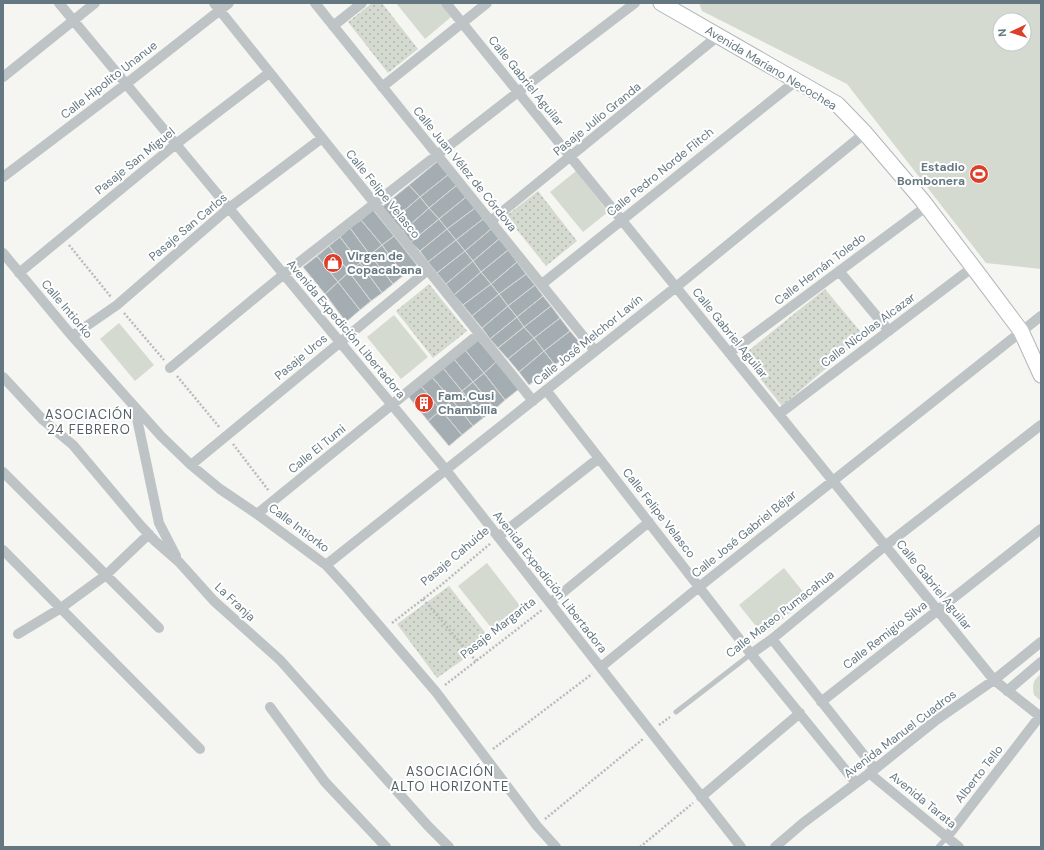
<svg xmlns="http://www.w3.org/2000/svg" width="1044" height="850" font-family="'DM Sans',sans-serif">
	<defs>
		<pattern id="grass-dots" width="8" height="8" patternUnits="userSpaceOnUse"><rect width="8" height="8" fill="#d5dad0"/><path d="M2 2h.1M6 6h.1" fill="none" stroke="#b0b6ae" stroke-width="1.8" stroke-linecap="round"/></pattern>
	</defs>
	<rect width="100%" height="100%" fill="#f5f5f1"/>
	<path fill="url(#grass-dots)" d="M372 3H382L418 49 388 73 348 22Z
		M538 191 577 241 546 266 506 216Z
		M429 284 467 331 433 358 396 311Z
		M825 289 864 336 782 406 742 356Z
		M449 586 491 640 437 678 397 624Z"/>
	<path fill="#d5dad0" fill-rule="evenodd" d="M396 3H440L451 17 425 39Z
		M699 3H1041V269L986 263 847 84 702 11ZM1000 20H1024V44H1000Z
		M576 171 608 212 583 232 550 192Z
		M394 315 428 357 401 379 367 337Z
		M119 323 154 365 135 381 100 339Z
		M487 563 521 607 493 630 458 586Z
		M784 568 808 598 763 635 739 605Z
		M1041 674V701L1034 695C1032 685 1033 680 1041 674Z"/>
	<path fill="#a4aeb2" stroke="#d6d6d4" d="M438 161 449 174 420 197 409 185Z
		M449 174 457 185 429 208 420 197Z
		M409 185 420 197 393 220 382 207Z
		M457 185 466 197 439 219 429 208Z
		M420 197 429 208 403 231 393 220Z
		M466 197 475 208 447 229 439 219Z
		M429 208 439 219 411 242 403 231Z
		M475 208 483 219 456 240 447 229Z
		M373 210 394 236 382 245 361 220Z
		M439 219 447 229 420 251 411 242Z
		M483 219 491 229 465 251 456 240Z
		M361 220 382 245 370 255 350 228Z
		M350 228 370 255 360 263 340 237Z
		M447 229 456 240 428 262 420 251Z
		M491 229 499 239 473 261 465 251Z
		M394 236 417 265 404 275 382 245Z
		M340 237 360 263 349 272 329 246Z
		M499 239 508 250 481 272 473 261Z
		M456 240 465 251 437 273 428 262Z
		M382 245 404 275 393 284 370 255Z
		M329 246 349 272 338 282 317 256Z
		M508 250 517 262 491 284 481 272Z
		M465 251 473 261 446 284 437 273Z
		M370 255 393 284 382 293 360 263Z
		M317 256 338 282 325 294 303 267Z
		M473 261 481 272 454 295 446 284Z
		M517 262 526 274 499 294 491 284Z
		M360 263 382 293 371 301 349 272Z
		M349 272 371 301 360 310 338 282Z
		M481 272 491 284 463 305 454 295Z
		M526 274 535 285 508 306 499 294Z
		M338 282 360 310 346 322 325 294Z
		M491 284 499 294 472 316 463 305Z
		M535 285 543 296 517 317 508 306Z
		M499 294 508 306 482 328 472 316Z
		M543 296 551 306 524 327 517 317Z
		M508 306 517 317 490 339 482 328Z
		M551 306 560 318 534 338 524 327Z
		M517 317 524 327 498 348 490 339Z
		M560 318 570 331 544 351 534 338Z
		M524 327 534 338 508 359 498 348Z
		M570 331 581 344 555 365 544 351Z
		M534 338 544 351 519 372 508 359Z
		M478 340 496 362 484 373 465 350Z
		M465 350 484 373 473 382 454 359Z
		M544 351 555 365 529 385 519 372Z
		M454 359 473 382 462 391 443 368Z
		M496 362 519 389 505 400 484 373Z
		M443 368 462 391 452 400 432 377Z
		M484 373 505 400 495 409 473 382Z
		M432 377 452 400 441 410 421 386Z
		M473 382 495 409 483 418 462 391Z
		M421 386 441 410 428 421 408 396Z
		M462 391 483 418 473 426 452 400Z
		M452 400 473 426 462 435 441 410Z
		M441 410 462 435 449 446 428 421Z"/>
	<g fill="none" stroke-linecap="round" stroke-linejoin="round">
		<g stroke="#b0b7ba" stroke-width="17">
			<path id="secondary" d="M661 3 837 104 865 133 922 200 973 267 1021 331 1041 375"/>
		</g>
		<path stroke="#b8bbbd" stroke-width="2.5" stroke-dasharray="2 2" stroke-linecap="butt" d="M69 245 111 297
			M124 313 164 360
			M177 376 220 428
			M233 444 269 491
			M423 599 476 661
			M392 623 440 586 491 543
			M445 685 542 610
			M659 725 670 717
			M493 749 592 674
			M545 819 643 739
			M640 847 693 803"/>
		<path stroke="#bec3c5" stroke-width="5" d="M676 712 751 654
			M938 847 947 837"/>
		<path stroke="#bec3c5" stroke-width="10" d="M59 3 446 470 741 847
			M214 3 533 401
			M315 3 595 351
			M446 3 994 680 1041 717
			M333 26 362 3
			M3 77 95 3
			M382 87 487 3
			M3 177 126 84 229 3
			M491 221 718 36
			M3 253 72 336 126 397 161 436 191 465 220 489 257 514 326 565 347 588 436 692 537 826 556 847
			M839 271 889 331
			M19 273 176 144 269 73
			M542 284 796 81
			M72 336 117 305 229 208 322 138
			M729 353 927 206
			M170 368 284 274 518 92 635 3
			M3 377 43 420 73 445 141 526 155 541 179 562 214 601 280 660 428 826 449 847
			M546 390 751 654 856 783
			M135 409 159 523 176 556
			M779 414 973 267
			M191 465 428 270
			M3 472 159 628
			M257 514 479 334
			M498 537 599 458
			M3 550 200 749
			M326 565 676 287 865 133
			M550 603 649 522
			M18 634 61 608 106 575 149 534
			M772 639 875 769
			M751 654 772 639 885 546 1041 425
			M601 667 699 587 1041 316
			M1007 691 1041 662
			M821 702 1041 529
			M270 707 325 782 386 847
			M869 773 959 847
			M701 797 800 713
			M947 837 1040 716
			M775 847 803 823 875 769 935 721 994 680 1041 642"/>
		<use href="#secondary" stroke="#fff" stroke-width="15"/>
	</g>
	<defs>
		<g id="stadium-disc" transform="scale(1)"><circle r="9.5" fill="#dd3e29" stroke="#fff"/><path d="M0-5a6.5 5 0 1 0 0 10a6.5 5 0 1 0 0-10ZM-3.5-1.8h7v3.6h-7Z" fill="#fff"/></g>
		<g id="shop-disc" transform="scale(1)"><circle r="9.5" fill="#dd3e29" stroke="#fff"/><path d="M-5-2.5h2.3a2.7 3.5 0 0 1 5.4 0H5L5.5 6h-11ZM-1.5-2.5h3a1.5 2.3 0 0 0-3 0Z" fill="#fff"/></g>
		<g id="building-disc" transform="scale(1)"><circle r="9.5" fill="#dd3e29" stroke="#fff"/><path d="M-4-6H4V6H1V3H-1V6H-4ZM-2.5-4.3h1.7v1.8h-1.7ZM.8-4.3h1.7v1.8H.8ZM-2.5-1h1.7V.8h-1.7ZM.8-1h1.7V.8H.8Z" fill="#fff"/></g>
	</defs>
	<g fill-rule="evenodd">
		<use href="#stadium-disc" x="979" y="174"/>
		<use href="#shop-disc" x="333" y="263"/>
		<use href="#building-disc" x="424" y="403"/>
	</g>
	<g text-anchor="middle" stroke-width="4" stroke-linejoin="round" paint-order="stroke">
		<g font-size="12" fill="#657881" stroke="#fff">
			<text transform="translate(771 68) rotate(31)" y="4">Avenida Mariano Necochea</text>
			<text transform="translate(109 80) rotate(-38)" y="4">Calle Hipolito Unanue</text>
			<text transform="translate(526 81) rotate(51)" y="4">Calle Gabriel Aguilar</text>
			<text transform="translate(597 119) rotate(-39)" y="4">Pasaje Julio Granda</text>
			<text transform="translate(135 161) rotate(-39)" y="4">Pasaje San Miguel</text>
			<text transform="translate(465 169) rotate(51)" y="4">Calle Juan Vélez de Córdova</text>
			<text transform="translate(660 172) rotate(-39)" y="4">Calle Pedro Norde Flitch</text>
			<text transform="translate(383 194) rotate(51)" y="4">Calle Felipe Velasco</text>
			<text transform="translate(188 227) rotate(-40)" y="4">Pasaje San Carlos</text>
			<text transform="translate(820 269) rotate(-37)" y="4">Calle Hernán Toledo</text>
			<text transform="translate(67 309) rotate(50)" y="4">Calle Intiorko</text>
			<text transform="translate(346 329) rotate(50)" y="4">Avenida Expedición Libertadora</text>
			<text transform="translate(868 330) rotate(-37)" y="4">Calle Nicolas Alcazar</text>
			<text transform="translate(730 333) rotate(51)" y="4">Calle Gabriel Aguilar</text>
			<text transform="translate(588 340) rotate(-39)" y="4">Calle José Melchor Lavín</text>
			<text transform="translate(301 357) rotate(-40)" y="4">Pasaje Uros</text>
			<text transform="translate(317 449) rotate(-39)" y="4">Calle El Tumi</text>
			<text transform="translate(659 513) rotate(52)" y="4">Calle Felipe Velasco</text>
			<text transform="translate(299 528) rotate(37)" y="4">Calle Intiorko</text>
			<text transform="translate(744 534) rotate(-39)" y="4">Calle José Gabriel Béjar</text>
			<text transform="translate(455 556) rotate(-40)" y="4">Pasaje Cahuide</text>
			<text transform="translate(550 582) rotate(52)" y="4">Avenida Expedición Libertadora</text>
			<text transform="translate(934 585) rotate(51)" y="4">Calle Gabriel Aguilar</text>
			<text transform="translate(235 602) rotate(43)" y="4">La Franja</text>
			<text transform="translate(780 614) rotate(-38)" y="4">Calle Mateo Pumacahua</text>
			<text transform="translate(498 628) rotate(-38)" y="4">Pasaje Margarita</text>
			<text transform="translate(885 635) rotate(-38)" y="4">Calle Remigio Silva</text>
			<text transform="translate(900 734) rotate(-37)" y="4">Avenida Manuel Cuadros</text>
			<text transform="translate(979 774) rotate(-52)" y="4">Alberto Tello</text>
			<text transform="translate(923 800) rotate(39)" y="4">Avenida Tarata</text>
		</g>
		<g font-size="12" font-weight="bold" fill="#657881" stroke="#fff" text-anchor="start">
			<text x="965" y="171" text-anchor="end">Estadio<tspan x="965" dy="14">Bombonera</tspan></text>
			<text x="347" y="260">Virgen de<tspan x="347" dy="14">Copacabana</tspan></text>
			<text x="438" y="400">Fam. Cusi<tspan x="438" dy="14">Chambilla</tspan></text>
		</g>
		<g font-size="13" letter-spacing="1" fill="#526067" stroke="#fff">
			<text x="89" y="419">ASOCIACIÓN<tspan x="89" dy="15">24 FEBRERO</tspan></text>
			<text x="450" y="776">ASOCIACIÓN<tspan x="450" dy="15">ALTO HORIZONTE</tspan></text>
		</g>
	</g>
	<rect width="1044" height="850" fill="none" stroke="#657881" stroke-width="8"/>
	<g transform="translate(1012 32) rotate(266)"><circle r="19" fill="#ffffff" stroke="#c1c9cd"/>
	<path d="M0-3L7 15L0 10L-7 15Z" fill="#dd3e29"/>
	<text y="-6" font-size="11" font-weight="bold" text-anchor="middle" fill="#657881">N</text>
	</g>
</svg>
